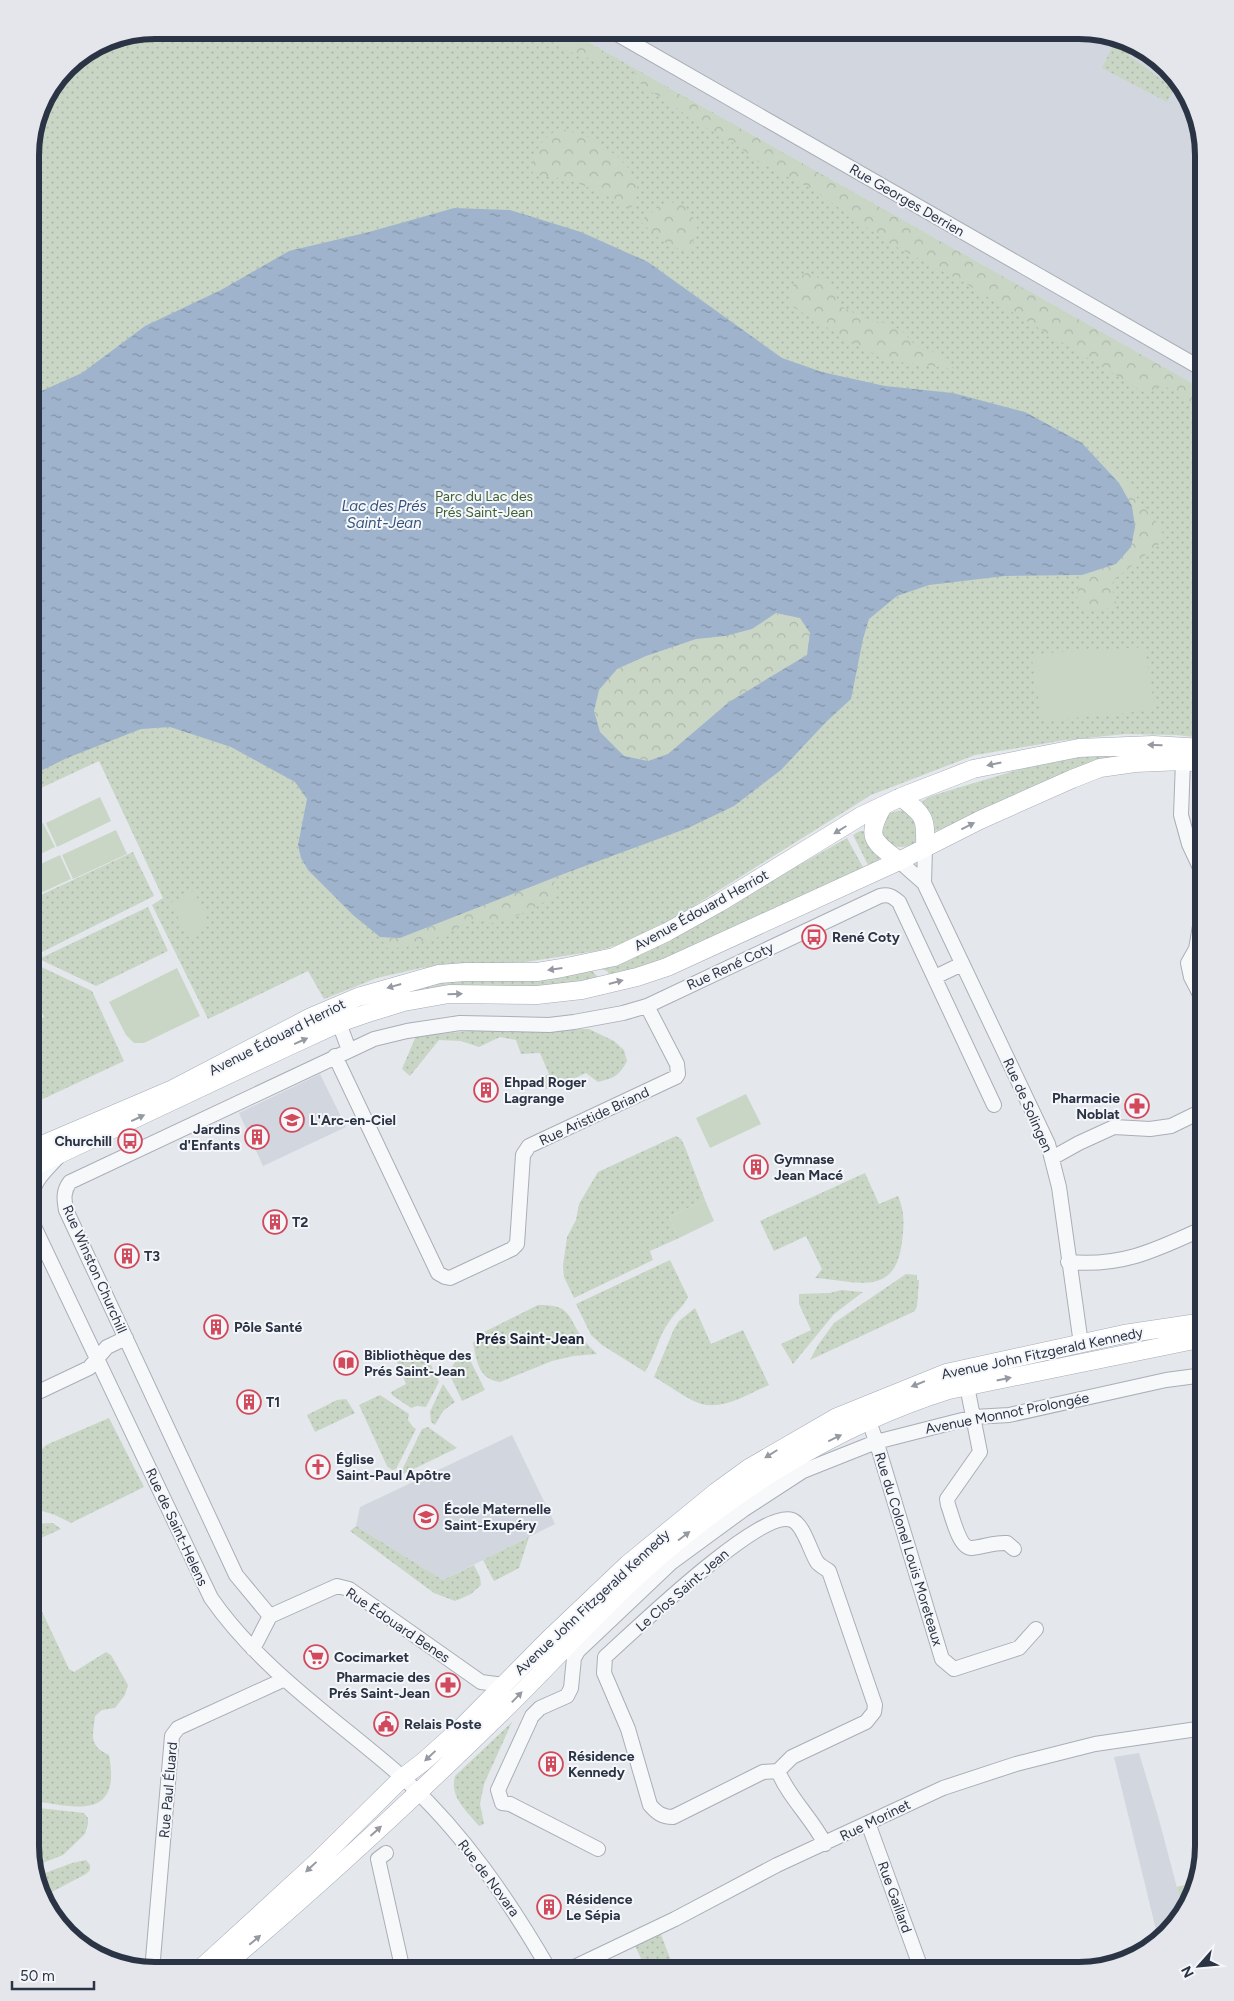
<svg xmlns="http://www.w3.org/2000/svg" width="1234" height="2001" font-family="Figtree,sans-serif">
	<defs>
		<pattern id="green-dots" width="8" height="8" patternUnits="userSpaceOnUse" patternTransform="scale(1.25)"><rect width="8" height="8" fill="#c9d6c5"/><path d="M2 2h.1M6 6h.1" fill="none" stroke="#adb8ab" stroke-width="1.8" stroke-linecap="round"/></pattern>
		<pattern id="forest-crowns" width="20" height="18" patternUnits="userSpaceOnUse" patternTransform="scale(1.25)"><rect width="20" height="18" fill="#c9d6c5"/><path d="M2 6a3 3 0 1 1 6 0M12 15a3 3 0 1 1 6 0" fill="none" stroke="#adb8ab"/></pattern>
		<pattern id="water-ripples" width="26" height="14" patternUnits="userSpaceOnUse" patternTransform="scale(1.25)"><rect width="26" height="14" fill="#9fb4cc"/><path d="M2 4q2-2 4 0t4 0M15 11q2-2 4 0t4 0" fill="none" stroke="#8293a7"/></pattern>
	</defs>
	<rect width="100%" height="100%" fill="#e4e7ec"/>
	<path fill="#d2d6de" d="M567 30H1088L1149 51 1191 99 1204 154V390Z
		M320 1074 346 1127 263 1166 239 1113Z
		M512 1435 555 1524 443 1580 356 1526 360 1507Z
		M1139 1753 1158 1816 1184 1914 1158 1938 1114 1757Z"/>
	<path fill="url(#green-dots)" d="M154 30H567L1204 390V738L1176 735 1125 734 1066 740 975 755 871 795 681 914 623 944 596 951 526 962 466 964 421 968 377 978 324 999 308 971 208 1019 152 905 163 898 99 761 30 793V147L40 107 67 66 107 39Z
		M1116 40 1126 43 1130 57C1146 66 1158 80 1175 87L1167 102 1102 68Z
		M1153 751 933 832 922 801 931 796 1040 763 1084 753Z
		M904 810 916 818 920 832 915 844C898 849 896 848 882 838 881 819 884 812 904 810Z
		M860 831H865L880 855V859L868 865 853 835Z
		M847 838 864 869 666 960 612 979 607 971 600 969 753 891Z
		M133 852 154 896 34 956 30 949V900Z
		M148 907 168 951 96 986 39 959Z
		M31 962 92 991 124 1061 30 1105V1024L44 1017 42 1013 30 1018Z
		M588 965 593 972 602 981 391 998 436 980Z
		M490 1029H589L614 1041 624 1050 627 1061C619 1076 614 1078 598 1082L586 1073 551 1089 523 1087 549 1074 540 1053 521 1054 516 1040 500 1037 479 1047 461 1041 439 1040 410 1076 402 1069 416 1036Z
		M676 1136 681 1139 685 1147 705 1200 669 1217 679 1238 650 1251 653 1260 574 1298 564 1277 563 1266 567 1237 576 1220 579 1204 598 1172Z
		M865 1173 879 1204 898 1196C905 1212 904 1225 902 1242 895 1298 857 1281 815 1278L822 1269 806 1236 774 1251 760 1221Z
		M670 1260 688 1297C682 1309 675 1312 669 1322 659 1335 655 1356 645 1372L602 1345 591 1335 576 1304Z
		M906 1274 917 1275V1280H919L917 1306 915 1311 810 1360 818 1345 834 1323Z
		M841 1290 863 1292 834 1314 793 1364 781 1344 811 1330 799 1304V1294L830 1293Z
		M538 1305C573 1304 567 1318 584 1340 588 1345 593 1350 597 1354L573 1356 552 1361 500 1382C478 1379 477 1361 473 1343L482 1333Z
		M695 1308 711 1344 743 1330 769 1385C750 1393 724 1410 702 1404 689 1401 667 1384 654 1377L674 1329 679 1321Z
		M424 1350 439 1382 426 1407 417 1406 411 1408 392 1395 391 1392 406 1384 397 1362Z
		M464 1352 467 1354 485 1390 462 1401 449 1373 459 1354Z
		M443 1384 455 1402 443 1411 435 1425 431 1422 430 1412Z
		M380 1395 409 1414 408 1420 413 1427 416 1429 396 1469 392 1470 387 1466 359 1405Z
		M346 1399 355 1413 315 1432 307 1415 337 1400Z
		M109 1418 144 1487 71 1523 55 1515 33 1508 30 1473 36 1455 46 1445Z
		M428 1427 457 1448 401 1475V1472L422 1429Z
		M53 1523 61 1529 30 1543V1524Z
		M356 1526 443 1580 474 1565 480 1577 481 1585 471 1594 455 1601 434 1593 350 1531Z
		M529 1537 519 1568 494 1581 483 1560Z
		M30 1586 69 1669 74 1672 106 1652 111 1655 128 1685 125 1695 115 1708 102 1710 95 1716C93 1736 88 1745 109 1755 122 1822 73 1807 30 1800V1740L41 1735 30 1713Z
		M512 1722 484 1784 480 1804 484 1824 479 1826C467 1811 449 1797 455 1776Z
		M30 1807 84 1813 88 1818V1824L85 1834 63 1855 35 1866 44 1859 30 1828Z
		M86 1860 90 1865V1870L86 1874 42 1897 37 1876 72 1863Z
		M660 1932 675 1971H647L635 1946Z"/>
	<path fill="url(#forest-crowns)" d="M540 30H567L605 52 602 60 577 56Z
		M633 68 1204 390V409L1163 385 1145 393 963 282 889 243 812 189 759 162 735 144 689 118 669 101 647 90 637 80Z
		M559 128 594 139 619 158 630 170 639 192 631 208C599 192 569 175 533 175 530 152 541 141 559 128Z
		M667 201 683 205 698 224 690 254 662 241 640 221Z
		M808 272 830 285 842 307 870 321 888 323 902 331 916 346 935 353 955 369 892 361 863 349 788 304 795 280Z
		M1095 457 1126 478 1140 503 1161 527 1164 540 1113 581 1112 589 1116 603 1103 611H1086L1077 601 1078 589 1082 575 1116 564 1119 483Z
		M776 613 800 618 810 633 807 655 729 702 668 754 648 761 624 756 600 732 594 711 599 690 617 669 646 656 696 639 725 636 752 629Z
		M553 878 557 889 556 896 519 915 494 923 474 920 434 939 406 947 388 948 380 937 400 938Z"/>
	<path fill="#c9d6c5" d="M1145 647 1155 710 1042 721 1031 654Z
		M100 797 111 821 57 847 46 823Z
		M43 823 55 847 30 859V829Z
		M116 830 127 854 73 879 62 855Z
		M60 855 71 879 30 898V869Z
		M194 891 210 925 187 937 171 903Z
		M177 968 200 1016 144 1043H134L126 1035 109 1002Z
		M746 1094 761 1124 710 1148 696 1118Z
		M705 1200 714 1221 679 1238 669 1217Z
		M30 1713 41 1735 30 1740Z
		M1193 1883 1184 1914 1177 1887Z"/>
	<path fill="url(#water-ripples)" fill-rule="evenodd" d="M454 208 510 210 581 232 648 262 782 358 822 372 885 386 953 393 1025 412 1082 443 1119 483 1132 506 1135 527 1131 547 1116 564 1082 575 1005 576 929 585 897 596 869 619 863 639 851 699 826 722 781 770 734 806 688 828 566 873 400 938 380 937 353 915 308 870 301 858 298 845 307 799 295 782 231 747 170 727 141 729 67 758 30 776V396L82 373 145 326 221 290 289 251 369 232ZM776 613 800 618 810 633 807 655 729 702 668 754 648 761 624 756 600 732 594 711 599 690 617 669 646 656 696 639 725 636 752 629Z"/>
	<g fill="none" stroke-linecap="round" stroke-linejoin="round">
		<g stroke="#a9aeb7" stroke-width="16">
			<path id="minor" d="M610 30 1204 370
				M1183 761 1181 815 1189 844 1204 876
				M899 861 924 883 1048 1144 1059 1187 1081 1344
				M924 883 925 848
				M935 977 962 964
				M1204 1002 1191 977 1188 963 1196 949 1204 903
				M339 1023 349 1050
				M335 1056 438 1273 445 1277 450 1278 512 1249 517 1244 523 1155 529 1146 676 1077 678 1074 677 1064 647 1006
				M1052 1158 1079 1143 1114 1127 1150 1129 1171 1126 1204 1110
				M30 1199C35 1179 44 1172 58 1157
				M30 1218 211 1598C261 1670 336 1719 401 1776 462 1831 509 1900 550 1971
				M1068 1262C1122 1267 1156 1250 1204 1228
				M963 1378 966 1381 980 1452 947 1499 948 1505C952 1515 959 1549 972 1548 984 1547 994 1542 1007 1543L1014 1549
				M30 1396 89 1368 107 1347 126 1338
				M869 1421 878 1447 942 1659 954 1669 1019 1648 1036 1629
				M270 1616 236 1575 66 1210C64 1199 63 1191 70 1182L374 1039 407 1031 460 1023 549 1025 574 1022 623 1013 647 1006 880 896C888 894 892 896 899 902L994 1105
				M253 1649 270 1616 337 1586 349 1589 481 1682 504 1685
				M778 1771 763 1772 673 1817C662 1817 657 1813 650 1805L628 1729 604 1673 605 1657C632 1633 760 1508 792 1520 804 1525 810 1551 817 1562 820 1566 825 1568 829 1571L875 1705 874 1712 866 1722 792 1757 778 1771C789 1798 812 1818 825 1844
				M868 1823 922 1971
				M598 1849 510 1804 502 1803 498 1790 532 1716 540 1708 567 1696 571 1688 574 1658 578 1651 672 1562 743 1510 803 1471 876 1442 974 1417 1009 1415 1166 1380 1204 1375
				M386 1853 378 1859 403 1971
				M152 1971 172 1736 178 1728 285 1679
				M566 1971 675 1919 777 1865 943 1788 1016 1764 1095 1744 1204 1728"/>
		</g>
		<g stroke="#a3abb8" stroke-width="19">
			<path id="major" d="M901 797C925 816 926 817 925 848
				M883 806C865 838 873 841 899 861
				M30 1150 173 1089 311 1017 358 997 439 974 465 972H537L562 968 614 957 667 932 719 903 861 816 901 797 973 769 1079 748 1153 745 1204 748
				M30 1168 287 1047 339 1023 368 1013 404 1002 449 994 537 995 582 990 637 977 667 967 899 861 980 820 1072 779 1100 768 1135 763 1183 761 1204 763
				M198 1971 317 1862 402 1778 423 1762 461 1728 547 1641 628 1564 716 1492 749 1468 837 1417 946 1373 1124 1334 1204 1322
				M218 1971C317 1888 412 1800 505 1709 552 1663 596 1613 645 1569 732 1491 837 1425 949 1390L1204 1338"/>
		</g>
		<use href="#minor" stroke="#f7f8fa" stroke-width="14"/>
		<use href="#major" stroke="#fff" stroke-width="18"/>
	</g>
	<defs><path id="oneway-solid" d="M-6-.8H1V-3.2L6.5 0L1 3.2V.8H-6Z" transform="scale(1.25)"/></defs>
	<g fill="#959aa2">
		<use href="#oneway-solid" transform="translate(1155 745) rotate(-178)"/>
		<use href="#oneway-solid" transform="translate(994 764) rotate(168)"/>
		<use href="#oneway-solid" transform="translate(968 826) rotate(-27)"/>
		<use href="#oneway-solid" transform="translate(840 830) rotate(148)"/>
		<use href="#oneway-solid" transform="translate(555 969) rotate(172)"/>
		<use href="#oneway-solid" transform="translate(616 982) rotate(-15)"/>
		<use href="#oneway-solid" transform="translate(394 986) rotate(164)"/>
		<use href="#oneway-solid" transform="translate(455 994) rotate(-1)"/>
		<use href="#oneway-solid" transform="translate(301 1041) rotate(-24)"/>
		<use href="#oneway-solid" transform="translate(138 1118) rotate(-25)"/>
		<use href="#oneway-solid" transform="translate(1004 1379) rotate(-12)"/>
		<use href="#oneway-solid" transform="translate(918 1384) rotate(158)"/>
		<use href="#oneway-solid" transform="translate(835 1438) rotate(-26)"/>
		<use href="#oneway-solid" transform="translate(771 1454) rotate(148)"/>
		<use href="#oneway-solid" transform="translate(684 1536) rotate(-37)"/>
		<use href="#oneway-solid" transform="translate(517 1697) rotate(-46)"/>
		<use href="#oneway-solid" transform="translate(430 1756) rotate(137)"/>
		<use href="#oneway-solid" transform="translate(376 1831) rotate(-42)"/>
		<use href="#oneway-solid" transform="translate(311 1867) rotate(137)"/>
		<use href="#oneway-solid" transform="translate(255 1940) rotate(-40)"/>
	</g>
	<defs>
		<g id="bus-ring" transform="scale(1.25)"><circle r="9.5" fill="#f4f6f9" stroke="#d1495b" stroke-width="1.5"/><path d="M-5-6H5V4H4V6H2V4H-2V6H-4V4H-5ZM-3.5-4V0h7V-4ZM-3.5 1.2v1.5H-2V1.2ZM2 1.2v1.5H3.5V1.2Z" fill="#d1495b"/></g>
		<g id="building-ring" transform="scale(1.25)"><circle r="9.5" fill="#f4f6f9" stroke="#d1495b" stroke-width="1.5"/><path d="M-4-6H4V6H1V3H-1V6H-4ZM-2.5-4.3h1.7v1.8h-1.7ZM.8-4.3h1.7v1.8H.8ZM-2.5-1h1.7V.8h-1.7ZM.8-1h1.7V.8H.8Z" fill="#d1495b"/></g>
		<g id="pharmacy-ring" transform="scale(1.25)"><circle r="9.5" fill="#f4f6f9" stroke="#d1495b" stroke-width="1.5"/><path d="M-2-6h4v4h4v4h-4v4h-4v-4h-4v-4h4Z" fill="#d1495b"/></g>
		<g id="school-ring" transform="scale(1.25)"><circle r="9.5" fill="#f4f6f9" stroke="#d1495b" stroke-width="1.5"/><path d="M0-5L7-2L0 1L-7-2ZM-4 1L0 2.5L4 1V4Q0 6-4 4Z" fill="#d1495b"/></g>
		<g id="library-ring" transform="scale(1.25)"><circle r="9.5" fill="#f4f6f9" stroke="#d1495b" stroke-width="1.5"/><path d="M-6-4Q-3-5.5-.7-3.5V5Q-3 3-6 4ZM6-4Q3-5.5 .7-3.5V5Q3 3 6 4Z" fill="#d1495b"/></g>
		<g id="church-ring" transform="scale(1.25)"><circle r="9.5" fill="#f4f6f9" stroke="#d1495b" stroke-width="1.5"/><path d="M-1.2-6h2.4v3.5h3.3v2.4h-3.3V6h-2.4V-.1h-3.3v-2.4h3.3Z" fill="#d1495b"/></g>
		<g id="supermarket-ring" transform="scale(1.25)"><circle r="9.5" fill="#f4f6f9" stroke="#d1495b" stroke-width="1.5"/><path d="M-6-5.5h2.5l.6 2H6L4.5 2H-2.5L-4.4-4H-6ZM-1.5 3.2a1.3 1.3 0 1 0 .1 0ZM3 3.2a1.3 1.3 0 1 0 .1 0Z" fill="#d1495b"/></g>
		<g id="civic-ring" transform="scale(1.25)"><circle r="9.5" fill="#f4f6f9" stroke="#d1495b" stroke-width="1.5"/><path d="M-.6-6.5H3V-4.5H.6V-3L4-1V1h2V6H-6V1h2V-1L-.6-3ZM-1.2 2.5V6h2.4V2.5Z" fill="#d1495b"/></g>
	</defs>
	<g fill-rule="evenodd">
		<use href="#bus-ring" x="814" y="937"/>
		<use href="#building-ring" x="486" y="1090"/>
		<use href="#pharmacy-ring" x="1137" y="1106"/>
		<use href="#school-ring" x="292" y="1120"/>
		<use href="#building-ring" x="257" y="1137"/>
		<use href="#bus-ring" x="130" y="1141"/>
		<use href="#building-ring" x="756" y="1167"/>
		<use href="#building-ring" x="275" y="1222"/>
		<use href="#building-ring" x="127" y="1256"/>
		<use href="#building-ring" x="216" y="1327"/>
		<use href="#library-ring" x="346" y="1363"/>
		<use href="#building-ring" x="249" y="1402"/>
		<use href="#church-ring" x="318" y="1467"/>
		<use href="#school-ring" x="426" y="1517"/>
		<use href="#supermarket-ring" x="316" y="1657"/>
		<use href="#pharmacy-ring" x="448" y="1685"/>
		<use href="#civic-ring" x="386" y="1724"/>
		<use href="#building-ring" x="551" y="1764"/>
		<use href="#building-ring" x="549" y="1907"/>
	</g>
	<g text-anchor="middle" stroke-width="4" stroke-linejoin="round" paint-order="stroke">
		<g font-size="14" fill="#2b3445" stroke="#f4f6f9">
			<text transform="translate(907 200) rotate(30)" y="5">Rue Georges Derrien</text>
			<text transform="translate(701 910) rotate(-29)" y="5">Avenue Édouard Herriot</text>
			<text transform="translate(730 966) rotate(-25)" y="5">Rue René Coty</text>
			<text transform="translate(277 1037) rotate(-27)" y="5">Avenue Édouard Herriot</text>
			<text transform="translate(1028 1105) rotate(66)" y="5">Rue de Solingen</text>
			<text transform="translate(594 1116) rotate(-25)" y="5">Rue Aristide Briand</text>
			<text transform="translate(95 1269) rotate(66)" y="5">Rue Winston Churchill</text>
			<text transform="translate(1042 1353) rotate(-12)" y="5">Avenue John Fitzgerald Kennedy</text>
			<text transform="translate(1007 1413) rotate(-11)" y="5">Avenue Monnot Prolongée</text>
			<text transform="translate(177 1527) rotate(65)" y="5">Rue de Saint-Helens</text>
			<text transform="translate(909 1549) rotate(73)" y="5">Rue du Colonel Louis Moreteaux</text>
			<text transform="translate(682 1590) rotate(-41)" y="5">Le Clos Saint-Jean</text>
			<text transform="translate(592 1602) rotate(-43)" y="5">Avenue John Fitzgerald Kennedy</text>
			<text transform="translate(398 1625) rotate(34)" y="5">Rue Édouard Benes</text>
			<text transform="translate(168 1790) rotate(-85)" y="5">Rue Paul Éluard</text>
			<text transform="translate(875 1820) rotate(-26)" y="5">Rue Morinet</text>
			<text transform="translate(489 1878) rotate(53)" y="5">Rue de Novara</text>
			<text transform="translate(895 1897) rotate(70)" y="5">Rue Gaillard</text>
		</g>
		<g font-size="14" fill="#3f6138" stroke="#f4f6f9">
			<text x="484" y="501">Parc du Lac des<tspan x="484" dy="16">Prés Saint-Jean</tspan></text>
		</g>
		<g font-size="14" font-weight="bold" fill="#2b3445" stroke="#f4f6f9" text-anchor="start">
			<text x="832" y="942">René Coty</text>
			<text x="504" y="1087">Ehpad Roger<tspan x="504" dy="16">Lagrange</tspan></text>
			<text x="1120" y="1103" text-anchor="end">Pharmacie<tspan x="1120" dy="16">Noblat</tspan></text>
			<text x="310" y="1125">L'Arc-en-Ciel</text>
			<text x="240" y="1134" text-anchor="end">Jardins<tspan x="240" dy="16">d'Enfants</tspan></text>
			<text x="112" y="1146" text-anchor="end">Churchill</text>
			<text x="774" y="1164">Gymnase<tspan x="774" dy="16">Jean Macé</tspan></text>
			<text x="292" y="1227">T2</text>
			<text x="144" y="1261">T3</text>
			<text x="234" y="1332">Pôle Santé</text>
			<text x="364" y="1360">Bibliothèque des<tspan x="364" dy="16">Prés Saint-Jean</tspan></text>
			<text x="266" y="1407">T1</text>
			<text x="336" y="1464">Église<tspan x="336" dy="16">Saint-Paul Apôtre</tspan></text>
			<text x="444" y="1514">École Maternelle<tspan x="444" dy="16">Saint-Exupéry</tspan></text>
			<text x="334" y="1662">Cocimarket</text>
			<text x="430" y="1682" text-anchor="end">Pharmacie des<tspan x="430" dy="16">Prés Saint-Jean</tspan></text>
			<text x="404" y="1729">Relais Poste</text>
			<text x="568" y="1761">Résidence<tspan x="568" dy="16">Kennedy</tspan></text>
			<text x="566" y="1904">Résidence<tspan x="566" dy="16">Le Sépia</tspan></text>
		</g>
		<g font-size="15" font-style="italic" fill="#34527a" stroke="#f4f6f9">
			<text x="384" y="511">Lac des Prés<tspan x="384" dy="17">Saint-Jean</tspan></text>
		</g>
		<g font-size="15" font-weight="bold" fill="#1d2536" stroke="#f4f6f9">
			<text x="530" y="1344">Prés Saint-Jean</text>
		</g>
	</g>
	<path d="M0 0H1234V2001H0ZM155 39H1079A116 116 0 0 1 1195 155V1846A116 116 0 0 1 1079 1962H155A116 116 0 0 1 39 1846V155A116 116 0 0 1 155 39Z" fill="#e4e6eb" fill-rule="evenodd"/>
	<path fill="none" stroke="#2b3445" stroke-width="6" d="M155 39H1079A116 116 0 0 1 1195 155V1846A116 116 0 0 1 1079 1962H155A116 116 0 0 1 39 1846V155A116 116 0 0 1 155 39Z"/>
	<g transform="translate(1199 1966) rotate(243)" stroke="#f4f6f9" stroke-width="4" paint-order="stroke">
	<path d="M0-4L9 19L0 12L-9 19Z" fill="#2b3445"/>
	<text y="-8" font-size="14" font-weight="bold" text-anchor="middle" fill="#2b3445">N</text>
	</g>
	<path d="M12 1981v8h82v-8" fill="none" stroke="#2b3445" stroke-width="2.5"/>
	<text x="20" y="1981" font-size="15" fill="#2b3445" stroke="#f4f6f9" stroke-width="4" paint-order="stroke">50 m</text>
</svg>
